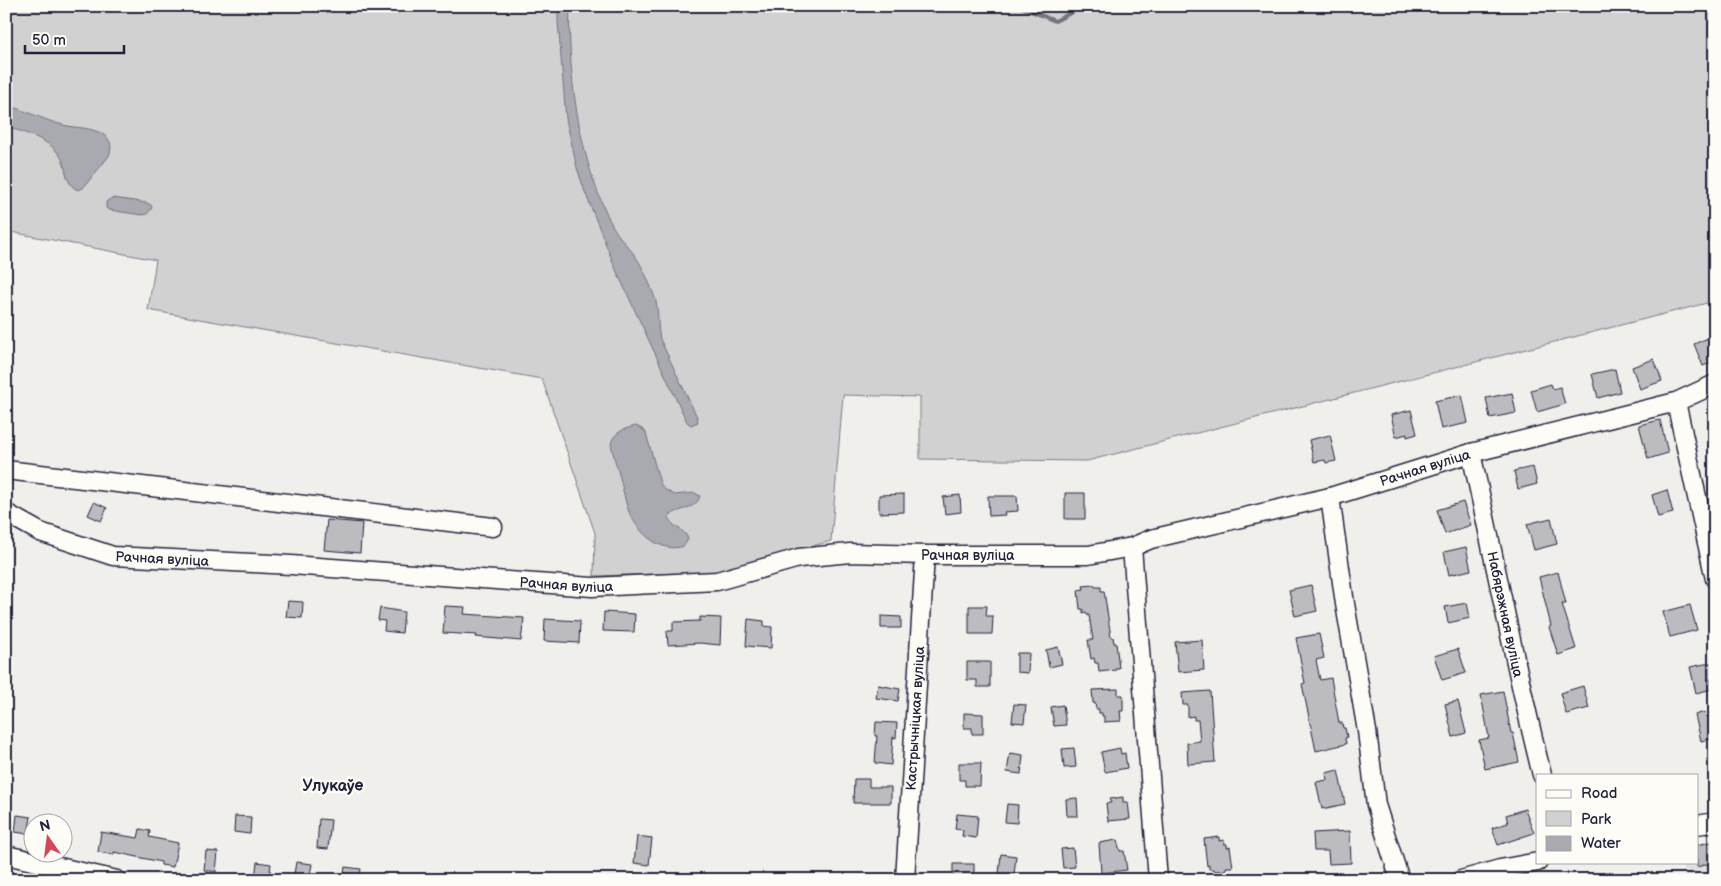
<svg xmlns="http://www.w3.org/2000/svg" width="1721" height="886" font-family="'Balsamiq Sans',sans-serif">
	<rect width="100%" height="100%" fill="#f0efec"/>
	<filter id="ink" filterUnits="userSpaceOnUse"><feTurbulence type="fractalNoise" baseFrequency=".02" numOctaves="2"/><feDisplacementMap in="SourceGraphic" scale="10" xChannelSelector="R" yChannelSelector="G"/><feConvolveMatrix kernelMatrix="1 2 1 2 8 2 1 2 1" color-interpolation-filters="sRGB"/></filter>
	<g filter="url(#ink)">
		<path fill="#e0e0df" d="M1715 840V880H1687L1682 862H1697V844Z"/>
		<path fill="#d2d1d1" stroke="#7a7a86" d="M6 6H1715V301L1087 461 920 459V397L843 395 831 541 715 572 594 576 595 533 542 379 148 310 156 260 6 231Z"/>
		<path fill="#a9a9b0" stroke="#737381" d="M558 6H570C567 70 579 154 606 212 610 222 616 233 623 241 626 245 630 249 633 253 643 266 651 286 656 301 659 313 657 326 660 339L697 417 698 422 691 425 687 422 616 270 585 192 577 168 566 119 558 21Z
			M6 105C29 111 50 124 74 127 84 128 95 129 104 135 112 140 112 148 109 156L83 188 78 190C63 184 68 164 58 153 47 138 23 133 6 126Z
			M114 198 147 203 151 205 152 208 147 214 142 215 109 210 106 208V202L110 199Z
			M636 426 644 430 646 433 660 483 664 489 674 495 695 493 700 496C697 510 678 508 669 516 669 527 685 528 688 539L684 546C661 554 638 533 629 512 625 502 623 489 620 478 617 467 613 455 611 444 613 432 626 428 636 426Z"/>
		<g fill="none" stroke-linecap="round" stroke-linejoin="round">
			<path stroke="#737381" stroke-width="4" d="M1019 6 1055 21 1084 6"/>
		</g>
		<path fill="#bcbcc0" stroke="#22223b" d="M1715 335V361L1703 366 1694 344Z
			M1654 359 1662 381 1640 389 1632 367Z
			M1615 369 1620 392 1598 398 1592 374Z
			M1551 384 1553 389 1560 387 1565 404 1537 412 1531 390Z
			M1512 393 1516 413 1490 418 1486 398Z
			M1462 395 1468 423 1441 429 1435 401Z
			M1411 410 1417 434 1407 437V434L1396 437 1391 415Z
			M1660 420 1668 453 1648 459 1639 425Z
			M1330 435 1336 461 1326 463 1325 460 1314 462 1309 440Z
			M1533 467 1537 484 1518 489 1514 471Z
			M1667 490 1673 513 1658 517 1652 495Z
			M1065 493H1085V519H1065Z
			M904 494V512L879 513V495Z
			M960 495 961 512 945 514 943 497Z
			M988 496H1017L1018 511 1004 512 1005 515 989 516Z
			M94 502 107 508 101 521 88 515Z
			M1463 502 1471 525 1445 534 1437 510Z
			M1551 518 1557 544 1534 550 1527 524Z
			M327 520 362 523 360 553 324 550Z
			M1466 547 1471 570 1449 575 1444 552Z
			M1558 572 1566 604H1562L1576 649 1558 655 1549 627 1551 626 1539 577Z
			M1094 585 1095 587H1101V591H1104L1111 637H1113L1114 643H1116L1119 668H1116V670L1099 672 1098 663H1095L1094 658 1091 659 1088 640H1093L1089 615H1087L1086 612 1083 613V609H1080L1078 590 1084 589 1083 586Z
			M1311 585 1317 611 1295 616 1289 590Z
			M288 601 303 602 302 618 286 617Z
			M1467 603 1470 618 1448 623 1445 607Z
			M1690 605 1697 630 1670 637 1663 612Z
			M445 606 465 607 464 614 524 618 521 641 476 637 477 635 443 633Z
			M969 606H987L986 616H993L992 634H969Z
			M380 608 404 612 402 633 384 631 385 621 378 620Z
			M604 612 635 614 634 632 603 631Z
			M881 616 901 617V628H881Z
			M700 617 721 618 720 645 700 643 668 645 667 631H673V622L700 621Z
			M545 619 580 621 579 643 544 641Z
			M748 619 764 621V626L772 627 771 648 746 646Z
			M1319 634 1324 658 1316 660 1320 680 1331 678 1339 723H1342L1343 728H1345L1347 737 1345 738 1346 744 1316 751 1302 684 1305 683 1296 638Z
			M1202 640 1204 670 1178 672 1175 642Z
			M1058 647 1062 664 1049 667 1046 650Z
			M1458 649 1466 673 1442 680 1434 656Z
			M1017 653H1029L1028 673 1017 672Z
			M967 662H990V687H977V680H967Z
			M1715 662V678L1710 679 1712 689 1696 693 1690 667Z
			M878 685 900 689 898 701 876 698Z
			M1583 686 1589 708 1566 714 1560 693Z
			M1118 689V695H1123V711H1120L1121 721 1104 722V716H1102V713H1099V709H1096L1095 703H1093L1092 690Z
			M1210 691 1215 762 1188 764 1187 743 1200 741 1198 720H1194V716L1188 717V705H1183L1182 693Z
			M1503 691 1511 733H1513L1519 762 1485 769 1479 740 1489 738 1481 695Z
			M1458 701 1466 733 1453 737 1445 704Z
			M1014 704 1026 705 1024 723 1012 722Z
			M1063 705 1066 725 1054 726 1051 707Z
			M1705 712 1706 717 1715 715V738L1701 741 1695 715Z
			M964 713 983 714V734H972V728H964Z
			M876 722 897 723 896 738 893 737 891 765 875 763 877 736H875Z
			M1074 748 1076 767 1064 768 1062 749Z
			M1120 748 1121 754 1125 753 1127 768 1105 772 1101 752Z
			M1010 753 1023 755 1021 774 1007 772Z
			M959 763H981L980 786H965V780H959Z
			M1338 770 1345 804 1322 809 1316 782 1327 780 1326 773Z
			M854 779H869V787H891V803H853Z
			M1123 797V802H1128L1130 819 1108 821 1106 803H1111L1110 799Z
			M1077 798 1078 816H1067L1066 799Z
			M1007 804 1018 805 1017 823 1005 822Z
			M1525 809 1534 833 1498 845 1492 828 1508 823 1506 815Z
			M957 814 978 816 976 838 962 836 963 830 955 829Z
			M17 815 31 817 28 834 15 832Z
			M235 816 251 817 250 834 234 832Z
			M319 819 331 820 328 849 317 848Z
			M140 829 150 831 149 837 178 843 173 867 161 865V862L114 852V855L98 852 101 832 138 838Z
			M1350 831 1351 863 1329 864 1328 851H1314L1313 833Z
			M637 836 652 838 649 865 634 863Z
			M1219 837V841L1224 840V844H1227V848L1230 847 1233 867H1226V870L1215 871 1214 869H1209V865L1207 866 1204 839Z
			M1117 840 1120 851H1124L1127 870 1101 873 1099 843Z
			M1715 841V862L1697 867V845Z
			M1073 848 1075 867 1063 868 1061 849Z
			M206 851 218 852 216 872 204 870Z
			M1001 854 1016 856 1014 875 999 874Z
			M257 862 271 864 269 880 255 878Z
			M296 862 312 864 309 880H293Z
			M953 864H974V880L953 879Z
			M345 867 361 869 359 880H343Z"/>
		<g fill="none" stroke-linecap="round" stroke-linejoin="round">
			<g stroke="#22223b" stroke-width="21">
				<g id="minor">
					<path d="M1676 402 1715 579"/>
					<path id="s1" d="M1471 453C1495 560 1515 668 1542 775"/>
					<path d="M6 470 493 527"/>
					<path d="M1330 497 1345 604 1367 731 1376 805 1400 880"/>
					<path id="s2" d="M6 513 40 532 113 556 291 565 592 587 717 581 799 558 850 553 925 555H1088L1132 547 1151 539 1330 497 1471 453 1676 402 1715 384"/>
					<path d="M1132 547 1158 880"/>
					<path d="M1697 825 1715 822"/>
					<path d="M6 855 117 880"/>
					<path id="s3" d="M905 880 925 555"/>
					<path d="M1461 880 1500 869 1538 862"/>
				</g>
			</g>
			<use href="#minor" stroke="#fdfcf7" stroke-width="18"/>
		</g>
	</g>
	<g text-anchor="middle" stroke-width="5" stroke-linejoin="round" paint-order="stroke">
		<g font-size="14" fill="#22223b" stroke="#fdfcf7">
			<text dy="5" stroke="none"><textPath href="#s2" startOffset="1444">Рачная вуліца</textPath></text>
			<text dy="5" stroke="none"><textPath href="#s2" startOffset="975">Рачная вуліца</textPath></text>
			<text dy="5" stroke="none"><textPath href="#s2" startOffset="165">Рачная вуліца</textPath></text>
			<text dy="5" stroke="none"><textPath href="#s2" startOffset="570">Рачная вуліца</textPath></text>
			<text dy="5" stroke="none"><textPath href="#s1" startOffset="165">Набярэжная вуліца</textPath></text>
			<text dy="5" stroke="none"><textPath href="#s3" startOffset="162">Кастрычніцкая вуліца</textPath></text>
		</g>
		<g font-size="16" font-weight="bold" fill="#22223b" stroke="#fdfcf7">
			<text x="333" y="791">Улукаўе</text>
		</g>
	</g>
	<rect width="1721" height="886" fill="none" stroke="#fdfcf7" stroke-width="25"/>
	<rect x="12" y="12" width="1696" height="861" fill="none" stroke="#22223b" stroke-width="2" filter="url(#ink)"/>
	<rect x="1536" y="774" width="162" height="90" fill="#fdfcf7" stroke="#a5a5ac"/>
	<rect x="1546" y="790" width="25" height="8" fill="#fdfcf7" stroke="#a5a5ac"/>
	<text x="1581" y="798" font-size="15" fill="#22223b">Road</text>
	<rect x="1546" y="811" width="25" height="15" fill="#d2d1d1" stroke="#a5a5ac"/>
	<text x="1581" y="824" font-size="15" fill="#22223b">Park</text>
	<rect x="1546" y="836" width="25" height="15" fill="#a9a9b0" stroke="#a5a5ac"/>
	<text x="1581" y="848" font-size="15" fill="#22223b">Water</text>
	<g transform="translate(48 838) rotate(346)"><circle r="24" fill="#fdfcf7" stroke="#a5a5ac"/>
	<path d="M0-4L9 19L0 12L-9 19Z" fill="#d1495b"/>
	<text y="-8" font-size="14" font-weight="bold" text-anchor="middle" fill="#22223b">N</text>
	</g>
	<path d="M25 45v8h99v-8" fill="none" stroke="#22223b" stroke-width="2.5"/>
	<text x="32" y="45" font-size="15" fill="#22223b" stroke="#fdfcf7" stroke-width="4" paint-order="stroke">50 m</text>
</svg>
